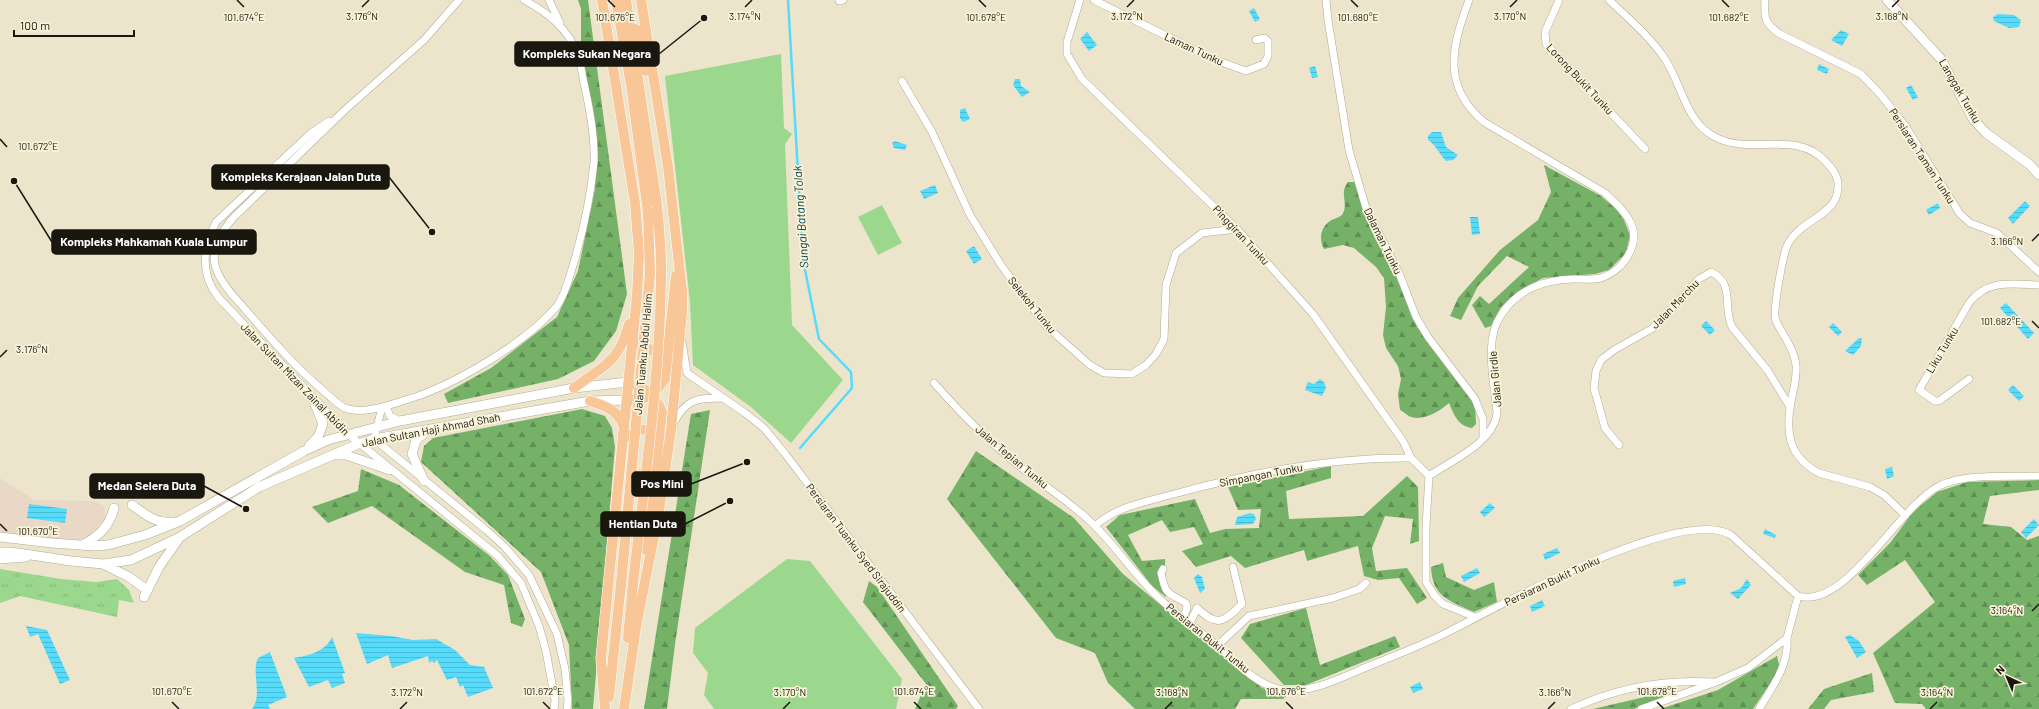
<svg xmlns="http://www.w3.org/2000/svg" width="2039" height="709" font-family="Barlow,sans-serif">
	<defs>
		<pattern id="grass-tufts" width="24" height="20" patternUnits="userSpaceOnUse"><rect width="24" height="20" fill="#9cd78e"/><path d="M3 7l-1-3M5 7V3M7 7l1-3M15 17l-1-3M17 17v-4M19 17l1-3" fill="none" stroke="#86b879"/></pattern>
		<pattern id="forest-firs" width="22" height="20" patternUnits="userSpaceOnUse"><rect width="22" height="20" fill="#75b267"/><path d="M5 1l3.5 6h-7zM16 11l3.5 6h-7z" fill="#5f9053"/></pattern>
		<pattern id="water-rules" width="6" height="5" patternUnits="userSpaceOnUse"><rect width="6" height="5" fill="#56dbfa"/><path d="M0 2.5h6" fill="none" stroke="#4abbd5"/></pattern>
	</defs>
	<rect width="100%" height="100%" fill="#ece5cc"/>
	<path fill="#ead8c7" d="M0 478 35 500 94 501 104 506 105 518 95 530 81 541 0 533Z"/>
	<path fill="url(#grass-tufts)" d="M0 569 61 579 96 582 117 579 129 590 134 603 119 600 117 617 20 596 0 603Z"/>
	<path fill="url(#forest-firs)" d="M578 0H588L627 294 616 331 594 361 558 379 448 403 444 394 491 368 557 317 578 271 595 189 581 50V9Z
		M1544 165 1601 196 1616 209 1624 220 1630 235 1626 253 1609 270 1595 274 1543 278 1516 293 1501 307 1491 326 1485 328 1472 305 1480 296 1489 304 1529 267 1507 256 1478 286 1461 320 1450 316 1458 298 1500 250 1538 220 1551 192Z
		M1348 182H1356L1366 218 1375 238 1393 269 1417 327 1475 405 1476 424 1472 428C1458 426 1454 415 1449 403 1440 411 1424 421 1411 417 1408 416 1404 412 1400 410L1398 394 1401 379 1398 366 1386 348 1383 335 1386 307 1384 278 1376 267 1354 248 1343 245 1324 249C1319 239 1320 228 1330 221 1334 218 1341 218 1343 213 1347 206 1343 198 1344 191 1344 188 1346 185 1348 182Z
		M582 409 605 416 612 428 615 447 593 709H572L569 645 541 572 421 462 424 446 433 438Z
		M710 410 675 644 667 709H644L691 414Z
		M976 451 1074 518 1123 574 1262 688 1288 694 1283 699H1241L1235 709H1135L1108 683 1095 653 1056 638 947 499Z
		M1331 466V478L1286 491 1289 519 1363 516 1407 476 1418 487 1419 541 1410 544 1413 519 1385 516 1372 548 1376 571 1407 568 1427 598 1417 604 1399 578 1378 580 1364 576 1358 546 1307 561 1304 550 1245 568 1231 556 1196 567 1182 551 1203 544 1194 527 1170 532 1162 520 1128 535 1142 561 1165 559 1166 597 1152 586 1106 527 1120 515 1195 499 1210 533 1225 529 1259 528 1261 509 1238 510 1228 487Z
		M361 469 399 485 490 556 508 575 525 619 522 627 511 623 504 585 465 572 372 506 328 523 312 507 358 491Z
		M2039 480V490L1990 496 1983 524 2011 527 2027 540 2039 536V709H1926L1922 704 1895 703 1873 653 1935 602 1905 560 1867 585 1858 575 1890 543 1913 512 1937 492 1967 482Z
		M1443 563 1446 577 1474 590 1494 582 1497 602 1474 612C1450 601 1432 597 1431 567Z
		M869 581 877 587 958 706 956 709H915L926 684 863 602Z
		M1306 608 1320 665 1395 636 1400 647 1306 685H1284L1241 638 1250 624Z
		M1777 656 1780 669 1753 709H1660L1718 690Z
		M1872 673 1874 692 1831 700 1824 709H1808L1824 689Z
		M1666 692 1667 696 1634 709H1593Z"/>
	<path fill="#9cd78e" d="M781 54 784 128 792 134 785 144 792 325 843 380 791 443 751 407 693 365 690 302 665 76Z
		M882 205 902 243 878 255 858 217Z
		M787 559 810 561 902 679 896 709H714L704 695 708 673 693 653 695 628Z"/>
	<path fill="url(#water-rules)" d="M1254 8 1260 19 1255 22 1249 11Z
		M1998 14 2014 15 2021 20 2019 27 2009 28 1994 21 1993 17Z
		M1841 30 1849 34 1842 46 1831 40Z
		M1087 32 1097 45 1089 51 1080 39Z
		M1819 64 1829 69 1827 74 1817 70Z
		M1315 66 1318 77 1312 78 1309 68Z
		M1015 79H1020L1021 86 1030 92 1022 97 1013 85Z
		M1911 85 1918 97 1913 100 1906 88Z
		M965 108 970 119 963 122 960 118V110Z
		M1432 132H1441L1446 147 1458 155 1453 160 1446 161C1439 154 1437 146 1428 140V136Z
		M895 141 907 145 905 150 894 148 892 143Z
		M935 185 938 193 924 199 920 191Z
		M2025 201 2030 206 2013 224 2008 218Z
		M1938 203 1940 208 1929 215 1926 210Z
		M1470 217H1478L1480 234 1472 235Z
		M974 246 982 259 974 264 966 251Z
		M2006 303 2034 333 2028 339 2000 308Z
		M1706 321 1715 330 1710 335 1701 326Z
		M1833 323 1842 332 1838 336 1829 327Z
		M1859 338H1862L1861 346 1853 355 1845 351Z
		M1320 379 1324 382 1326 388 1322 396 1305 390 1308 382 1314 384Z
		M2013 385 2024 396 2019 401 2008 390Z
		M1892 467 1894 476 1887 479 1885 469Z
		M1490 503 1495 508 1484 517 1480 512Z
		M29 504 67 509 65 523 27 518Z
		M1250 513 1254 514 1256 519 1253 524 1235 525 1237 517Z
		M2034 519 2039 525 2026 538 2021 532Z
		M1765 529 1776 535 1775 538 1763 534Z
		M1557 548 1560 553 1545 560 1543 554Z
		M1477 568 1480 573 1464 582 1461 576Z
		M1198 574 1202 577 1205 589 1200 593 1194 578Z
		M1685 578 1686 584 1674 587 1673 581Z
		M1747 579 1751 585 1738 599 1730 593 1741 588Z
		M1542 600 1545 606 1532 612 1530 606Z
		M26 626 47 630 70 680 60 684 38 634 30 637Z
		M356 633 391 636 413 640 436 639 455 650 470 665 484 667 493 688 468 697 463 685 460 687 456 677 447 680 437 660 434 663 432 661 429 663 428 656 392 668 388 655 367 664Z
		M1850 635 1859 641 1866 652 1857 658 1845 637Z
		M332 637 345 673 342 674 345 683 332 688 328 680 309 687 294 658C308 656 326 651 332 637Z
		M270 652 287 697 268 705 270 709H252C263 694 251 673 258 658Z
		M1420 682 1423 689 1413 693 1410 687Z"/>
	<path fill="#ece5cc" d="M269 650 272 651 283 678V682Z"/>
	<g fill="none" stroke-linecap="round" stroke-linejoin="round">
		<path stroke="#56dbfa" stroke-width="2.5" d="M788 0 803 260 819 339 851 372 852 388 800 448"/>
		<g stroke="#b1ab93" stroke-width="8">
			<path id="street" d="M459 0 424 40 346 109 234 217C199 256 215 276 245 309 270 338 296 368 326 393 332 398 338 405 345 408 365 416 398 402 418 396 460 381 528 341 557 306 566 294 570 274 575 259 584 227 591 195 594 162 595 140 589 105 584 83 582 74 581 64 578 55 568 28 548 13 524 0
				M549 0 560 23
				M1080 0 1067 42V54L1082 79 1237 229 1313 314 1403 441 1411 458 1429 476
				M1094 0 1213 59 1246 71 1264 64 1268 56V41L1264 38 1256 40
				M1326 0 1328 20 1349 150 1366 208 1399 273 1416 317 1428 337 1475 399 1483 419V438
				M1469 0C1452 46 1441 86 1484 122L1605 193C1613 201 1622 208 1628 218 1643 241 1625 270 1601 278 1593 280 1582 279 1573 279 1543 280 1518 289 1501 315 1483 341 1495 385 1497 414 1492 444 1452 460 1429 476L1426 526V582L1434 595 1443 604 1475 617
				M1559 0 1545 32 1546 44 1645 149
				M1609 0C1628 18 1648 35 1663 56 1682 82 1684 121 1715 137 1751 156 1797 129 1826 162 1832 168 1838 175 1838 184 1840 216 1801 218 1788 244 1783 253 1772 313 1776 321 1783 336 1794 348 1796 365 1797 376 1794 387 1792 397 1785 430 1787 456 1819 473L1870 487 1884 495 1904 514
				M1765 0C1764 18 1764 23 1780 34L1861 74 1880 94 1906 127 1960 214 1970 223 1997 233 2039 272
				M839 1 843 0
				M902 81 932 132 970 215 1001 265 1046 326 1090 365 1104 373 1132 374 1146 365 1156 354 1164 339 1166 285 1176 253 1202 233 1237 229
				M329 121 311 133 216 222C203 247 200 274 218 297L348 434 498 556 521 583 539 626 546 651 555 700 554 709
				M682 342 687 373 745 413 764 428 786 455 979 709
				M1969 379 1939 401H1935L1919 390 1969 303C1987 279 2012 284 2039 285
				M934 383C964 417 995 448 1031 475 1052 491 1075 506 1094 525 1118 549 1136 577 1161 600 1178 616 1198 629 1216 645 1234 660 1254 683 1278 689 1308 696 1342 677 1369 666 1396 655 1423 645 1448 632 1499 606 1681 505 1731 535L1798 596C1846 610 1898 507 1939 486 1965 473 2010 477 2039 476
				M382 407 374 439 485 529 504 546 529 575 557 634 565 669 568 700 567 709
				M386 407 390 416 400 421
				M673 424C686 399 696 398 723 398
				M1619 445 1605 428 1594 388 1596 371 1601 360 1614 350 1653 328 1699 279 1711 272C1736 284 1722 307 1732 327L1768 371 1790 407
				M1095 526C1117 506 1146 502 1174 494 1251 473 1330 457 1411 458
				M1163 569 1161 573C1166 596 1167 592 1186 603L1187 608 1183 618
				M1190 623 1197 608C1217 627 1223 623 1242 604L1233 567
				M1217 646 1249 616 1333 598 1359 589 1366 583
				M1571 709C1616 688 1663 679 1712 682
				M1641 709 1716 682 1748 668 1787 638 1798 596
				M1759 709C1773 686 1789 665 1787 638"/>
		</g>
		<g stroke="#b1ab93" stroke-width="10">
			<path id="secondary" d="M1887 0 1941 59 1973 119 1986 133 2029 164 2039 175
				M309 446 318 437 323 424 313 399
				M334 455H346L390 470
				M424 481 412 454 416 440 427 431
				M132 505C146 515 156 524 173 522
				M0 537 52 543 94 546 108 545 145 535 180 521 304 451 328 440 400 421 574 388 628 382
				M83 545C100 535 109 527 114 508
				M0 552H11L71 561 103 564 131 560 180 537 259 487 358 444 374 439 590 401 627 400
				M0 559 26 557
				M103 564 129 577 143 587
				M144 597 159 567 178 540"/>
		</g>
		<g stroke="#fff" stroke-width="11">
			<path id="primary" d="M602 0 635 203 639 253 637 295 601 658 605 709
				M616 0 631 85 648 212
				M626 0 657 205
				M636 29 646 71
				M638 342 643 348 652 350 660 346 663 342
				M632 384C647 388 656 397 662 412L646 550
				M574 388C604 365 618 364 629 324
				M631 400H639L652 395 665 379 676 276
				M590 401C605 406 619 410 624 427
				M630 437 635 431C645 428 650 429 656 438
				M636 627 659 511 671 430 682 312V291L668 167 641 0
				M628 638 633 584
				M609 697 621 584
				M624 709 637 621"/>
		</g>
		<use href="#street" stroke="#fff" stroke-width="7"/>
		<use href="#secondary" stroke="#fff" stroke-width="9"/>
		<use href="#primary" stroke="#f8c697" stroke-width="10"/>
		<g stroke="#fff" stroke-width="11" stroke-linecap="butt">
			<path id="primary-bridge" d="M621 584 650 274 648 212
				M633 584C644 482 660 380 661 278 662 254 659 229 657 205"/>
		</g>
		<use href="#primary-bridge" stroke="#f8c697" stroke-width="10"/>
	</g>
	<path fill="none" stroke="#1a170f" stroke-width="1.5" d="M237 0 244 7M608 0 615 7M979 0 986 7M1351 0 1358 7M1722 0 1729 7M362 7 369 0M745 7 752 0M1127 7 1134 0M1510 7 1517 0M1892 7 1899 0M0 139 7 147M2032 241 2039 234M2032 321 2039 328M0 357 7 350M0 524 7 531M2032 611 2039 604M172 702 179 709M543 702 550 709M914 702 921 709M1286 702 1293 709M1657 702 1664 709M400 709 407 702M783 709 790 702M1165 709 1172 702M1548 709 1555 702M1930 709 1937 702"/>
	<g text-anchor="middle" stroke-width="3.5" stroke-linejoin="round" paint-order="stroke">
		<g font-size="11" fill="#1a170f" stroke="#f9f3d9">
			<text transform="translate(1194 49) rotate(25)" y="4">Laman Tunku</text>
			<text transform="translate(1580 79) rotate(47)" y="4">Lorong Bukit Tunku</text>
			<text transform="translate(1960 91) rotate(60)" y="4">Langgak Tunku</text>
			<text transform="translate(1922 156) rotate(57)" y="4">Persiaran Taman Tunku</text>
			<text transform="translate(1241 235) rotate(47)" y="4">Pinggiran Tunku</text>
			<text transform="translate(1383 241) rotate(64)" y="4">Dalaman Tunku</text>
			<text transform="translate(1675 304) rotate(-46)" y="4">Jalan Merchu</text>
			<text transform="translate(1032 305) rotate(51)" y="4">Selekoh Tunku</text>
			<text transform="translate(1942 350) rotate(-59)" y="4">Liku Tunku</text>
			<text transform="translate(643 354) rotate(-85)" y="4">Jalan Tuanku Abdul Halim</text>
			<text transform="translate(295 379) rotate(46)" y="4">Jalan Sultan Mizan Zainal Abidin</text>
			<text transform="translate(1495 379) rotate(-95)" y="4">Jalan Girdle</text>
			<text transform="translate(431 430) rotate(-11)" y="4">Jalan Sultan Haji Ahmad Shah</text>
			<text transform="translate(1012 457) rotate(40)" y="4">Jalan Tepian Tunku</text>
			<text transform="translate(1261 475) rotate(-11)" y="4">Simpangan Tunku</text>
			<text transform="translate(856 548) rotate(53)" y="4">Persiaran Tuanku Syed Sirajuddin</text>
			<text transform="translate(1552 581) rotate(-25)" y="4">Persiaran Bukit Tunku</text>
			<text transform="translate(1208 638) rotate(39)" y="4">Persiaran Bukit Tunku</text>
		</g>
		<g font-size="12" font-style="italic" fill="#003e4b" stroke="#f9f3d9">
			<text transform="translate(801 217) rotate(-94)" y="4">Sungai Batang Tolak</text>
		</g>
	</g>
	<g font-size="10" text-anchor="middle" fill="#1a170f" stroke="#f9f3d9" stroke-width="3.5" stroke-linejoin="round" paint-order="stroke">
		<text x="362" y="20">3.176°N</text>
		<text x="745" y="20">3.174°N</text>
		<text x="1127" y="20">3.172°N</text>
		<text x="1510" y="20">3.170°N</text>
		<text x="1892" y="20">3.168°N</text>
		<text x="615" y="21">101.676°E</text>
		<text x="986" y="21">101.678°E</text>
		<text x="244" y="21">101.674°E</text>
		<text x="1358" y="21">101.680°E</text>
		<text x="1729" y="21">101.682°E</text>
		<text x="38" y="150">101.672°E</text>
		<text x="2007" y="245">3.166°N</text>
		<text x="2001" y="325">101.682°E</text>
		<text x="32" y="353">3.176°N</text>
		<text x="38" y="535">101.670°E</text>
		<text x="2007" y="614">3.164°N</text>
		<text x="172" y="695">101.670°E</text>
		<text x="543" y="695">101.672°E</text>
		<text x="914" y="695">101.674°E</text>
		<text x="1286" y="695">101.676°E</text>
		<text x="1657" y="695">101.678°E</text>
		<text x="407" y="696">3.172°N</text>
		<text x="790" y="696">3.170°N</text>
		<text x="1172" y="696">3.168°N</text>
		<text x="1555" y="696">3.166°N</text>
		<text x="1937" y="696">3.164°N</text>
	</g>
	<path fill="none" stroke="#1a170f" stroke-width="1.5" d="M704 18L659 54M432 232L389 177M14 181L52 242M747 462L691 484M246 509L204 486M730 501L685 524"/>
	<g fill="#1a170f" stroke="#f9f3d9" stroke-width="1.5">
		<circle cx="704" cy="18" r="4"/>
		<circle cx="432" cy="232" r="4"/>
		<circle cx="14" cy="181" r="4"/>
		<circle cx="747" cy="462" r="4"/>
		<circle cx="246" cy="509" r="4"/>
		<circle cx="730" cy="501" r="4"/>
	</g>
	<g fill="#1a170f" stroke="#1a170f" stroke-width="1.5">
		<rect x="515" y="42" width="144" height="24" rx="4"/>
		<rect x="212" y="165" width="177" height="24" rx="4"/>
		<rect x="52" y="230" width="204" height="24" rx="4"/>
		<rect x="632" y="472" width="59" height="24" rx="4"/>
		<rect x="90" y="474" width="114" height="24" rx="4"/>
		<rect x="601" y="512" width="84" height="24" rx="4"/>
	</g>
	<g font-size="12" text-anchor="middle" font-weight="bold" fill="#fff">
		<text x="587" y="58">Kompleks Sukan Negara</text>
		<text x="301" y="181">Kompleks Kerajaan Jalan Duta</text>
		<text x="154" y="246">Kompleks Mahkamah Kuala Lumpur</text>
		<text x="662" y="488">Pos Mini</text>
		<text x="147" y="490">Medan Selera Duta</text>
		<text x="643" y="528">Hentian Duta</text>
	</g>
	<g transform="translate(2007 677) rotate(316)" stroke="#f9f3d9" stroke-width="3" paint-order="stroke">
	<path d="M0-3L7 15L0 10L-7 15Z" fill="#1a170f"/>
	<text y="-6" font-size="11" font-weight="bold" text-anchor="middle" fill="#1a170f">N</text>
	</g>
	<path d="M14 30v6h120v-6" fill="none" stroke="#1a170f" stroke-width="2"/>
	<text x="20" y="30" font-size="12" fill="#1a170f" stroke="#f9f3d9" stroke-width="3" paint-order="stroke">100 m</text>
</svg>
